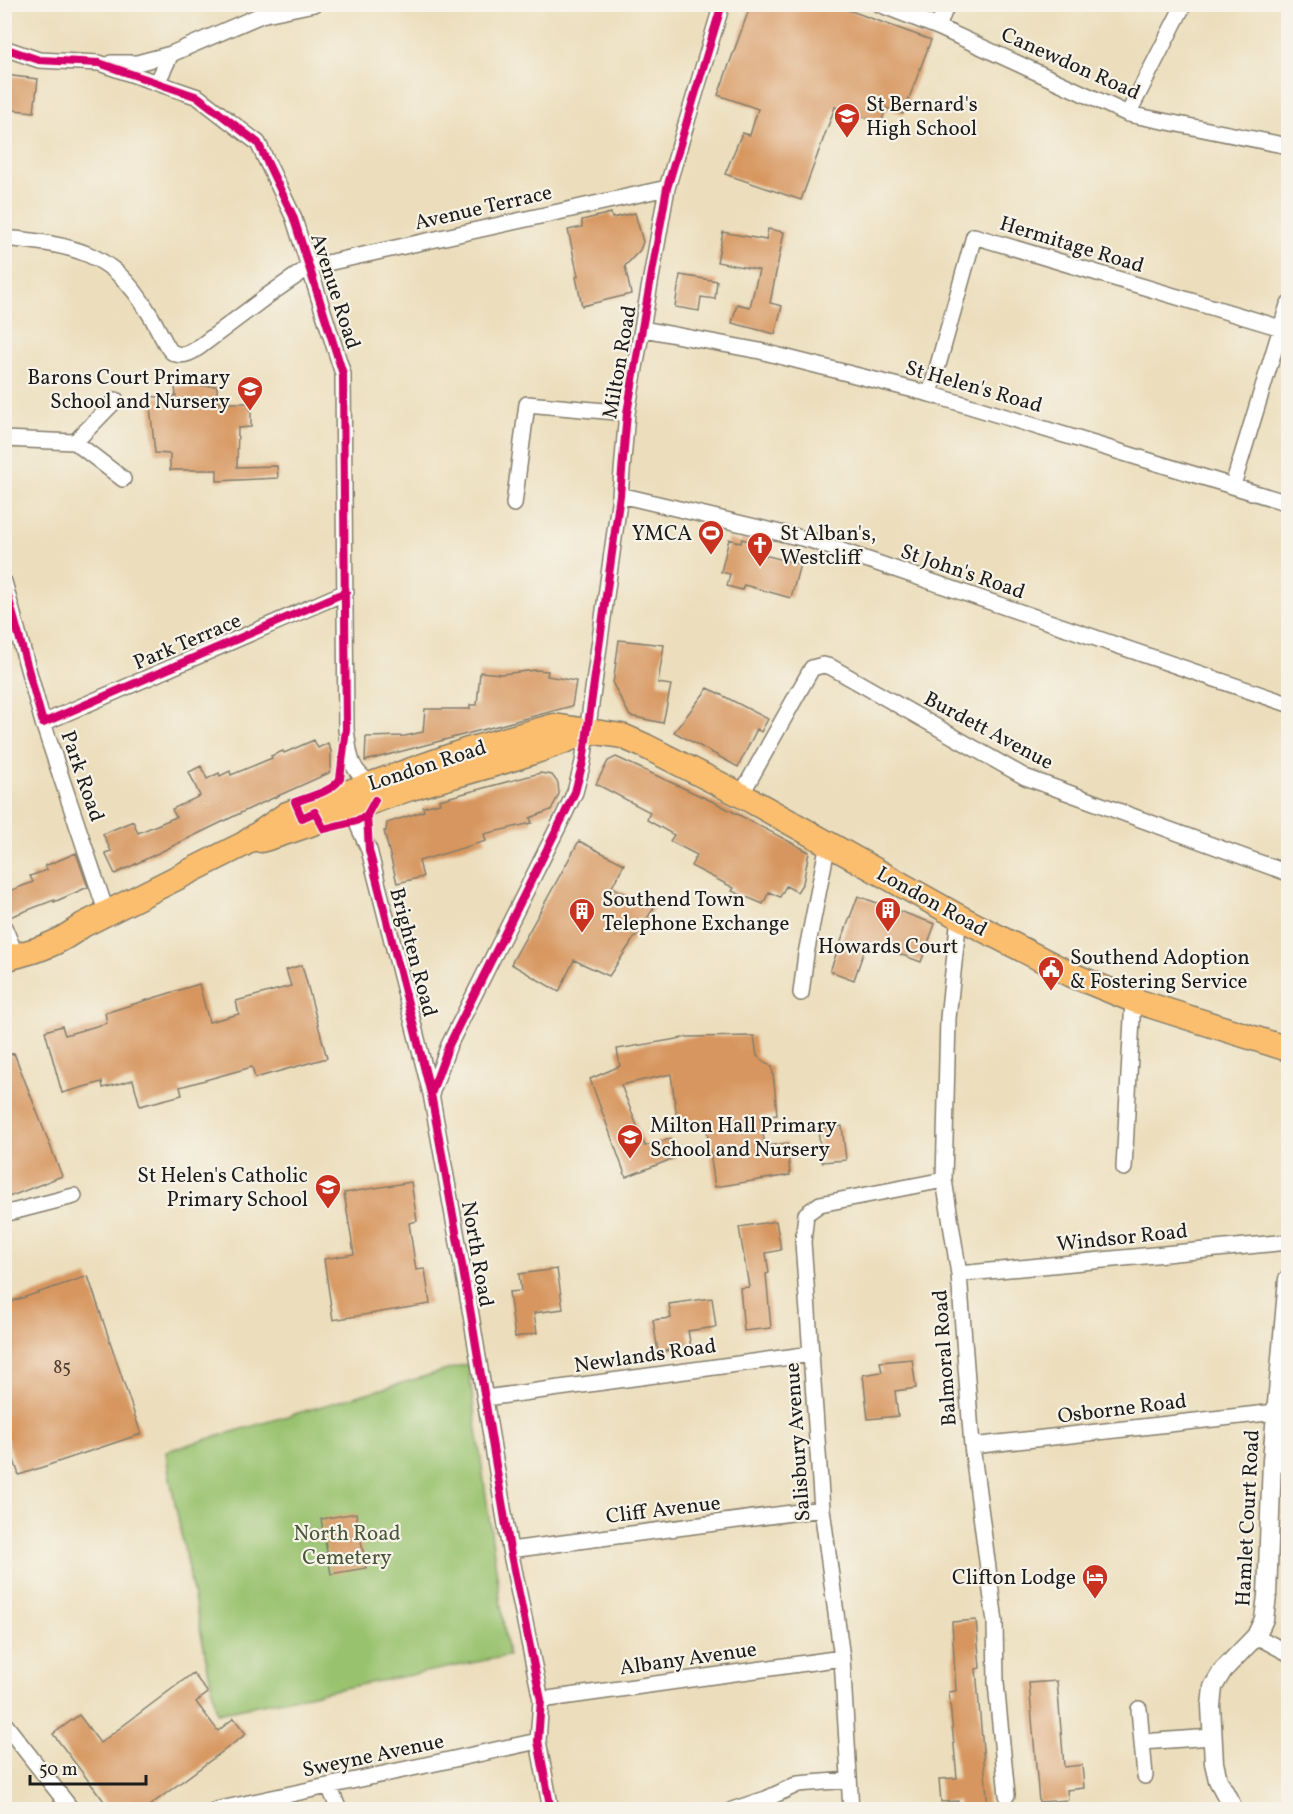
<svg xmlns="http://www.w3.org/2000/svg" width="1293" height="1814" font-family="Vollkorn,serif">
	<rect width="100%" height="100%" fill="#f7f3e8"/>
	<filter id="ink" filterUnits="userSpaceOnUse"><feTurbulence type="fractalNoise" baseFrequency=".0167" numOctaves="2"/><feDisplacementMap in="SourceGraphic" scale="12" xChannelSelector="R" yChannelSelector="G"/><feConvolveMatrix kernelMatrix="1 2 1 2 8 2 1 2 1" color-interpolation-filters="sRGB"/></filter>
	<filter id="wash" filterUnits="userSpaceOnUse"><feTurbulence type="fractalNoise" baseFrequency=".008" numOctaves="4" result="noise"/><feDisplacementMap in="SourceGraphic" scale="24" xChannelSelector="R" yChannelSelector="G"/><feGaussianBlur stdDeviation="1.35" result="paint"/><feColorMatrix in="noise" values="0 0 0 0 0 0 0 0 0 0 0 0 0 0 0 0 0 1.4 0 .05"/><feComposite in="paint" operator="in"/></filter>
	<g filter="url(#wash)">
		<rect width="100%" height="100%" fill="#ecdebc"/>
		<path fill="#99c26e" stroke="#5a6f45" stroke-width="1.5" d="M468 1364 508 1656 217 1713 168 1468 166 1451Z"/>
		<g id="blocks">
			<path fill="#d7965f" d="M751 4H832L931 40 903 114 886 108 881 123 835 107 801 200 725 174 742 133 750 135 758 109 718 95Z
				M4 75 38 79 34 112 4 109Z
				M611 213 612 218 635 213 643 242 640 250 625 266 631 294 582 306 576 277 578 276 568 230 582 227V220Z
				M768 229 784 232 770 303 782 306 775 334 732 323 737 304 750 307 759 270 717 262 723 232 766 240Z
				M680 275 717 281 715 299 701 297 699 311 675 307Z
				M175 386H217V403H251V427L238 428 237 467 277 466 278 478 217 481V470H170V454L155 453 149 397 176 396Z
				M729 539 741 543 742 539 766 546 764 555 800 564 791 598 744 585 742 590 727 586 730 574 721 572Z
				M619 640 664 645 658 683 671 685 663 723 630 716 613 684Z
				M536 670 548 671 547 676 576 681 572 706 365 761 366 737 405 736 423 732 425 709H470V705H477L480 672 502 674Z
				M708 688 768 719 761 732 757 729 738 767 674 732Z
				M314 740 318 748 328 743 331 751V769L329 773 251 808 115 874 105 853 111 851 103 834 133 821 138 833 176 817 172 809 200 796 189 772 201 766 207 779 219 773 220 776 230 771 231 775 272 758 271 756 283 751 284 753Z
				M616 757 718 804 809 852 803 883 797 892 786 886 780 897 769 892 763 904 732 891 734 888 691 866 697 855 670 841 674 835 647 820 650 812 596 784 608 761Z
				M540 773 552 775 558 783 559 794 551 810 530 818 532 823 484 834 486 841 419 861 423 877 397 883 384 831H386L387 823 424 811 423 807 440 803 439 800Z
				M579 841 624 864 612 887 654 908 609 976 574 960 559 992 511 964Z
				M76 853 88 887 54 902V900L7 918 4 911V893L33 882 30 876 47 870 45 866Z
				M858 896 935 924 921 962 867 942 854 980 830 971Z
				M302 965 327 1058 255 1078 252 1067 180 1087 182 1095 140 1106 133 1080 103 1088 102 1082 62 1093 45 1031 62 1026 65 1035 107 1023 105 1013 199 984 209 1022 239 1014 236 1001 291 986 286 970Z
				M754 1036 757 1056 772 1067 775 1091 777 1115 760 1117 765 1146 787 1143 790 1175 715 1187 706 1123 678 1126 671 1074 621 1085 645 1146 670 1139 677 1157 626 1177 590 1079 620 1066 617 1049 689 1037Z
				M14 1053 62 1176 4 1199V1057Z
				M842 1126 846 1160 822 1162 818 1129Z
				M411 1182 417 1221 409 1223 416 1270 425 1269 430 1304 333 1320 324 1259 354 1254 344 1193Z
				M776 1221 781 1250 766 1253 769 1273 766 1274 771 1328 744 1331 740 1288 749 1287 739 1227Z
				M557 1269 563 1309 534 1313 537 1333 515 1337 509 1292 521 1291 519 1274Z
				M88 1276 141 1434 19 1475 4 1431V1304Z
				M712 1298 716 1327 688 1331 691 1347 658 1352 653 1320 671 1318 669 1304Z
				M912 1359 916 1388 895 1391 898 1416 868 1419 863 1375 882 1372 880 1362Z
				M356 1513 366 1568 331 1574 321 1519Z
				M976 1620 980 1668 976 1669 988 1808 959 1809 958 1801 941 1802 939 1779 957 1778 949 1692 956 1691 952 1622Z
				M193 1673 208 1693 196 1702 218 1731 234 1718 246 1734 145 1809H110L53 1734 79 1715 100 1743Z
				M1057 1681 1064 1767 1082 1765 1084 1788 1067 1790 1068 1800 1039 1802 1029 1683Z"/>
		</g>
	</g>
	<g filter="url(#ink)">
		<use href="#blocks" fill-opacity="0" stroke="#847d6c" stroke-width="1.5"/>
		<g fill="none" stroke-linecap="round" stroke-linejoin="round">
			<g stroke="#847d6c" stroke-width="18">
				<path id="minor" d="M879 4 938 27 1128 114 1288 146
					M938 27 947 4
					M4 48 39 60 99 63 198 97 258 143 293 216 343 374 346 729C349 752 349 771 371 783
					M111 63H137L171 54
					M157 83 171 54 261 15 314 4
					M1128 114 1184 4
					M4 238C72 245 112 250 149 313 154 320 167 349 172 352 181 358 191 353 198 348L267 296 309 267 667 188
					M643 329 760 351 930 394 1288 503
					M930 394 974 236 1281 328
					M4 439 75 442 123 479
					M75 442 116 400
					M1233 485 1288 305
					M620 495 810 540 1288 704
					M514 504 527 404 627 413
					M4 582 43 723 107 914
					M43 723 346 592
					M741 795 812 668 823 665 831 667 1025 777 1288 873
					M342 812 356 821 369 850 431 1094
					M959 917 948 1018 944 1180 959 1274 972 1446 995 1622 996 1683 1007 1795
					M4 927 12 946
					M801 993 806 954 828 843
					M1124 1168 1133 1000
					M4 1214 74 1196
					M959 1274 1288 1242
					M485 1398 812 1354
					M972 1446 1276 1412
					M1272 1460 1288 1466
					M510 1550 822 1509
					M1256 1636 1288 1653
					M541 1700 842 1658
					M1139 1709 1145 1776
					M4 1723 72 1810
					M1142 1742 1212 1737
					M329 1786 339 1810
					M216 1810 538 1741
					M551 1810 538 1741 541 1700 510 1550 470 1309 431 1094 449 1045 564 815 575 792 583 762 620 495 627 413 667 188 722 4
					M732 1810 766 1799 798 1784 849 1780
					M851 1810 842 1658 822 1509 803 1242 806 1214 820 1204 944 1180"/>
			</g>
			<g stroke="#847d6c" stroke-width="21">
				<path id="tertiary" d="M1234 1810 1218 1780 1214 1763 1211 1706 1213 1687 1223 1670 1256 1636 1264 1619 1267 1596 1272 1460 1288 1279"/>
			</g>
			<g stroke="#847d6c" stroke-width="27">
				<path id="primary" d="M261 840C311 826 359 805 408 789 467 771 529 757 586 732
					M4 959C38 950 55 946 83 925L244 844 287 814 468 750 554 726 622 736 645 746 741 795 959 917 1072 975 1133 1000 1288 1049"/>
			</g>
			<use href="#minor" stroke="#fff" stroke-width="15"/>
			<use href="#tertiary" stroke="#fff" stroke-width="18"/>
			<use href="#primary" stroke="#fbbe6e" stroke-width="24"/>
			<g stroke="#f7f3e8" stroke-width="11">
				<path id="cycleway" d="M4 48 39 60 99 63 198 97 258 143 293 216 343 374 346 729 340 779C332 792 308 797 295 802L302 818 315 812 324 829 356 821 367 815
					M4 582 43 723 346 592
					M375 800 367 815 369 850 431 1094
					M551 1810 538 1741 541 1700 510 1550 470 1309 431 1094 449 1045 564 815 575 792 583 762 620 495 627 413 667 188 722 4"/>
			</g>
			<use href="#cycleway" stroke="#d6006c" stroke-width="8"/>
		</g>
	</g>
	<defs>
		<g id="school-pin" transform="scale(1.35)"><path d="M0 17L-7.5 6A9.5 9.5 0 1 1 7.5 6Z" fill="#c8321e" stroke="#f7f3e8"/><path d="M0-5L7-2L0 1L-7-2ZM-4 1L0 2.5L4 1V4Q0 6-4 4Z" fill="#fff"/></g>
		<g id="stadium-pin" transform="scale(1.35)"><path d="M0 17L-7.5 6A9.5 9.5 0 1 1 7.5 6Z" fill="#c8321e" stroke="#f7f3e8"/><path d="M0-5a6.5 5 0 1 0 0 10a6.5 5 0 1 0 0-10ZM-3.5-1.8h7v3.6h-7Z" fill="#fff"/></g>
		<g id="church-pin" transform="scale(1.35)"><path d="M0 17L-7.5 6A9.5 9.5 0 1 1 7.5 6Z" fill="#c8321e" stroke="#f7f3e8"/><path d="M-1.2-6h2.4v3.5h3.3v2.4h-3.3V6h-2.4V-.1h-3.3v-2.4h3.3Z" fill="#fff"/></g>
		<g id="building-pin" transform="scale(1.35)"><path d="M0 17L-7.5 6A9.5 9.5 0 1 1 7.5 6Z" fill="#c8321e" stroke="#f7f3e8"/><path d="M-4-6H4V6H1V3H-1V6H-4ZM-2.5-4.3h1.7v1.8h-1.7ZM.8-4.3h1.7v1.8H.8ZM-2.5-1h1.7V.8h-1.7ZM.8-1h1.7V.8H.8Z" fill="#fff"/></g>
		<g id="civic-pin" transform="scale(1.35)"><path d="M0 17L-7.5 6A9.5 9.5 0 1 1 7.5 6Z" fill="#c8321e" stroke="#f7f3e8"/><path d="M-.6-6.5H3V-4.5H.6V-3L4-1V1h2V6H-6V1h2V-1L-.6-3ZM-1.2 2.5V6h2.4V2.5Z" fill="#fff"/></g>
		<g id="hotel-pin" transform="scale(1.35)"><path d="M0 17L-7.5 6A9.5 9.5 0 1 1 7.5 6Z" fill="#c8321e" stroke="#f7f3e8"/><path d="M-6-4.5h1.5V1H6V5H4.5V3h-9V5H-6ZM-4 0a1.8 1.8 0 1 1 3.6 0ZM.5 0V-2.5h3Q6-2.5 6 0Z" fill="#fff"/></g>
	</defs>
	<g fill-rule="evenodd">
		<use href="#school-pin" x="847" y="116"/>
		<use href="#school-pin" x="250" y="389"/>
		<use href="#stadium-pin" x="711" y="533"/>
		<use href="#church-pin" x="760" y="545"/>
		<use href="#building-pin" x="888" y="910"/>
		<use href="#building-pin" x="582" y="911"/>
		<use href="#civic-pin" x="1051" y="969"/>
		<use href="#school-pin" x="630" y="1137"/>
		<use href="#school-pin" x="328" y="1187"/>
		<use href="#hotel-pin" x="1095" y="1577"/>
	</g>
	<g text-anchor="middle" stroke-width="4.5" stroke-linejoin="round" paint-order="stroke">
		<g font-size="18" fill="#4b3a2d">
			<text x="62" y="1373">85</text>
		</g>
		<g font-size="21" fill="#1c1c1c" stroke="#f7f3e8">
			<text transform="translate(1071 63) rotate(24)" y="7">Canewdon Road</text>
			<text transform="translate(483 207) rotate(-13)" y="7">Avenue Terrace</text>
			<text transform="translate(1072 244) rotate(17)" y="7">Hermitage Road</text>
			<text transform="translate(336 291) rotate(72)" y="7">Avenue Road</text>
			<text transform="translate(619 362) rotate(-80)" y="7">Milton Road</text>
			<text transform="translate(974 386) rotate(16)" y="7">St Helen's Road</text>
			<text transform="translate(963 571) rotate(19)" y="7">St John's Road</text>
			<text transform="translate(187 641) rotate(-23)" y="7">Park Terrace</text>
			<text transform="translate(989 730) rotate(28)" y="7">Burdett Avenue</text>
			<text transform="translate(427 765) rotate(-18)" y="7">London Road</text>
			<text transform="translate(83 776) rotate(71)" y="7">Park Road</text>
			<text transform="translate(932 901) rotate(29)" y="7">London Road</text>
			<text transform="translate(414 952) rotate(75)" y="7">Brighten Road</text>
			<text transform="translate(1122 1237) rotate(-6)" y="7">Windsor Road</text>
			<text transform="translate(478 1254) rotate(80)" y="7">North Road</text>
			<text transform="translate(645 1355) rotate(-8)" y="7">Newlands Road</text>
			<text transform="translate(944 1358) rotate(-94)" y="7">Balmoral Road</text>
			<text transform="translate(1122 1408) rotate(-7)" y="7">Osborne Road</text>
			<text transform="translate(797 1442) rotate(-94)" y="7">Salisbury Avenue</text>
			<text transform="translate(663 1509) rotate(-7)" y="7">Cliff Avenue</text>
			<text transform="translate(1247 1518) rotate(-87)" y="7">Hamlet Court Road</text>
			<text transform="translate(688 1658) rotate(-8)" y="7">Albany Avenue</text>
			<text transform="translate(373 1755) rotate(-12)" y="7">Sweyne Avenue</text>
		</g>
		<g font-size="21" fill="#1c1c1c" stroke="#f7f3e8" text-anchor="start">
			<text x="866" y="111">St Bernard's<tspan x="866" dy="24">High School</tspan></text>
			<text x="230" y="384" text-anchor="end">Barons Court Primary<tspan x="230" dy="24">School and Nursery</tspan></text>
			<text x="692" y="540" text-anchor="end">YMCA</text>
			<text x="780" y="540">St Alban's,<tspan x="780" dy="24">Westcliff</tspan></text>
			<text x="602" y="906">Southend Town<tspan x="602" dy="24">Telephone Exchange</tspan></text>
			<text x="888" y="953" text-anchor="middle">Howards Court</text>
			<text x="1070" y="964">Southend Adoption<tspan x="1070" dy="24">&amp; Fostering Service</tspan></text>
			<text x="650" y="1132">Milton Hall Primary<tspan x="650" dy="24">School and Nursery</tspan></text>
			<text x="308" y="1182" text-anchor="end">St Helen's Catholic<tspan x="308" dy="24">Primary School</tspan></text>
			<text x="1076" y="1584" text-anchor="end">Clifton Lodge</text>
		</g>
		<g font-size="21" fill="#485639" stroke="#f7f3e8">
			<text x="347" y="1540">North Road<tspan x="347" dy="24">Cemetery</tspan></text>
		</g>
	</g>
	<rect width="1293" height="1814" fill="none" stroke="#f7f3e8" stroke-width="24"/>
	<path d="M30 1775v9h116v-9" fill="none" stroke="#1c1c1c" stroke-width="3"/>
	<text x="39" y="1775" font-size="18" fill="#1c1c1c" stroke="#f7f3e8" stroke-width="4.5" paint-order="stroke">50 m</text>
</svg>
